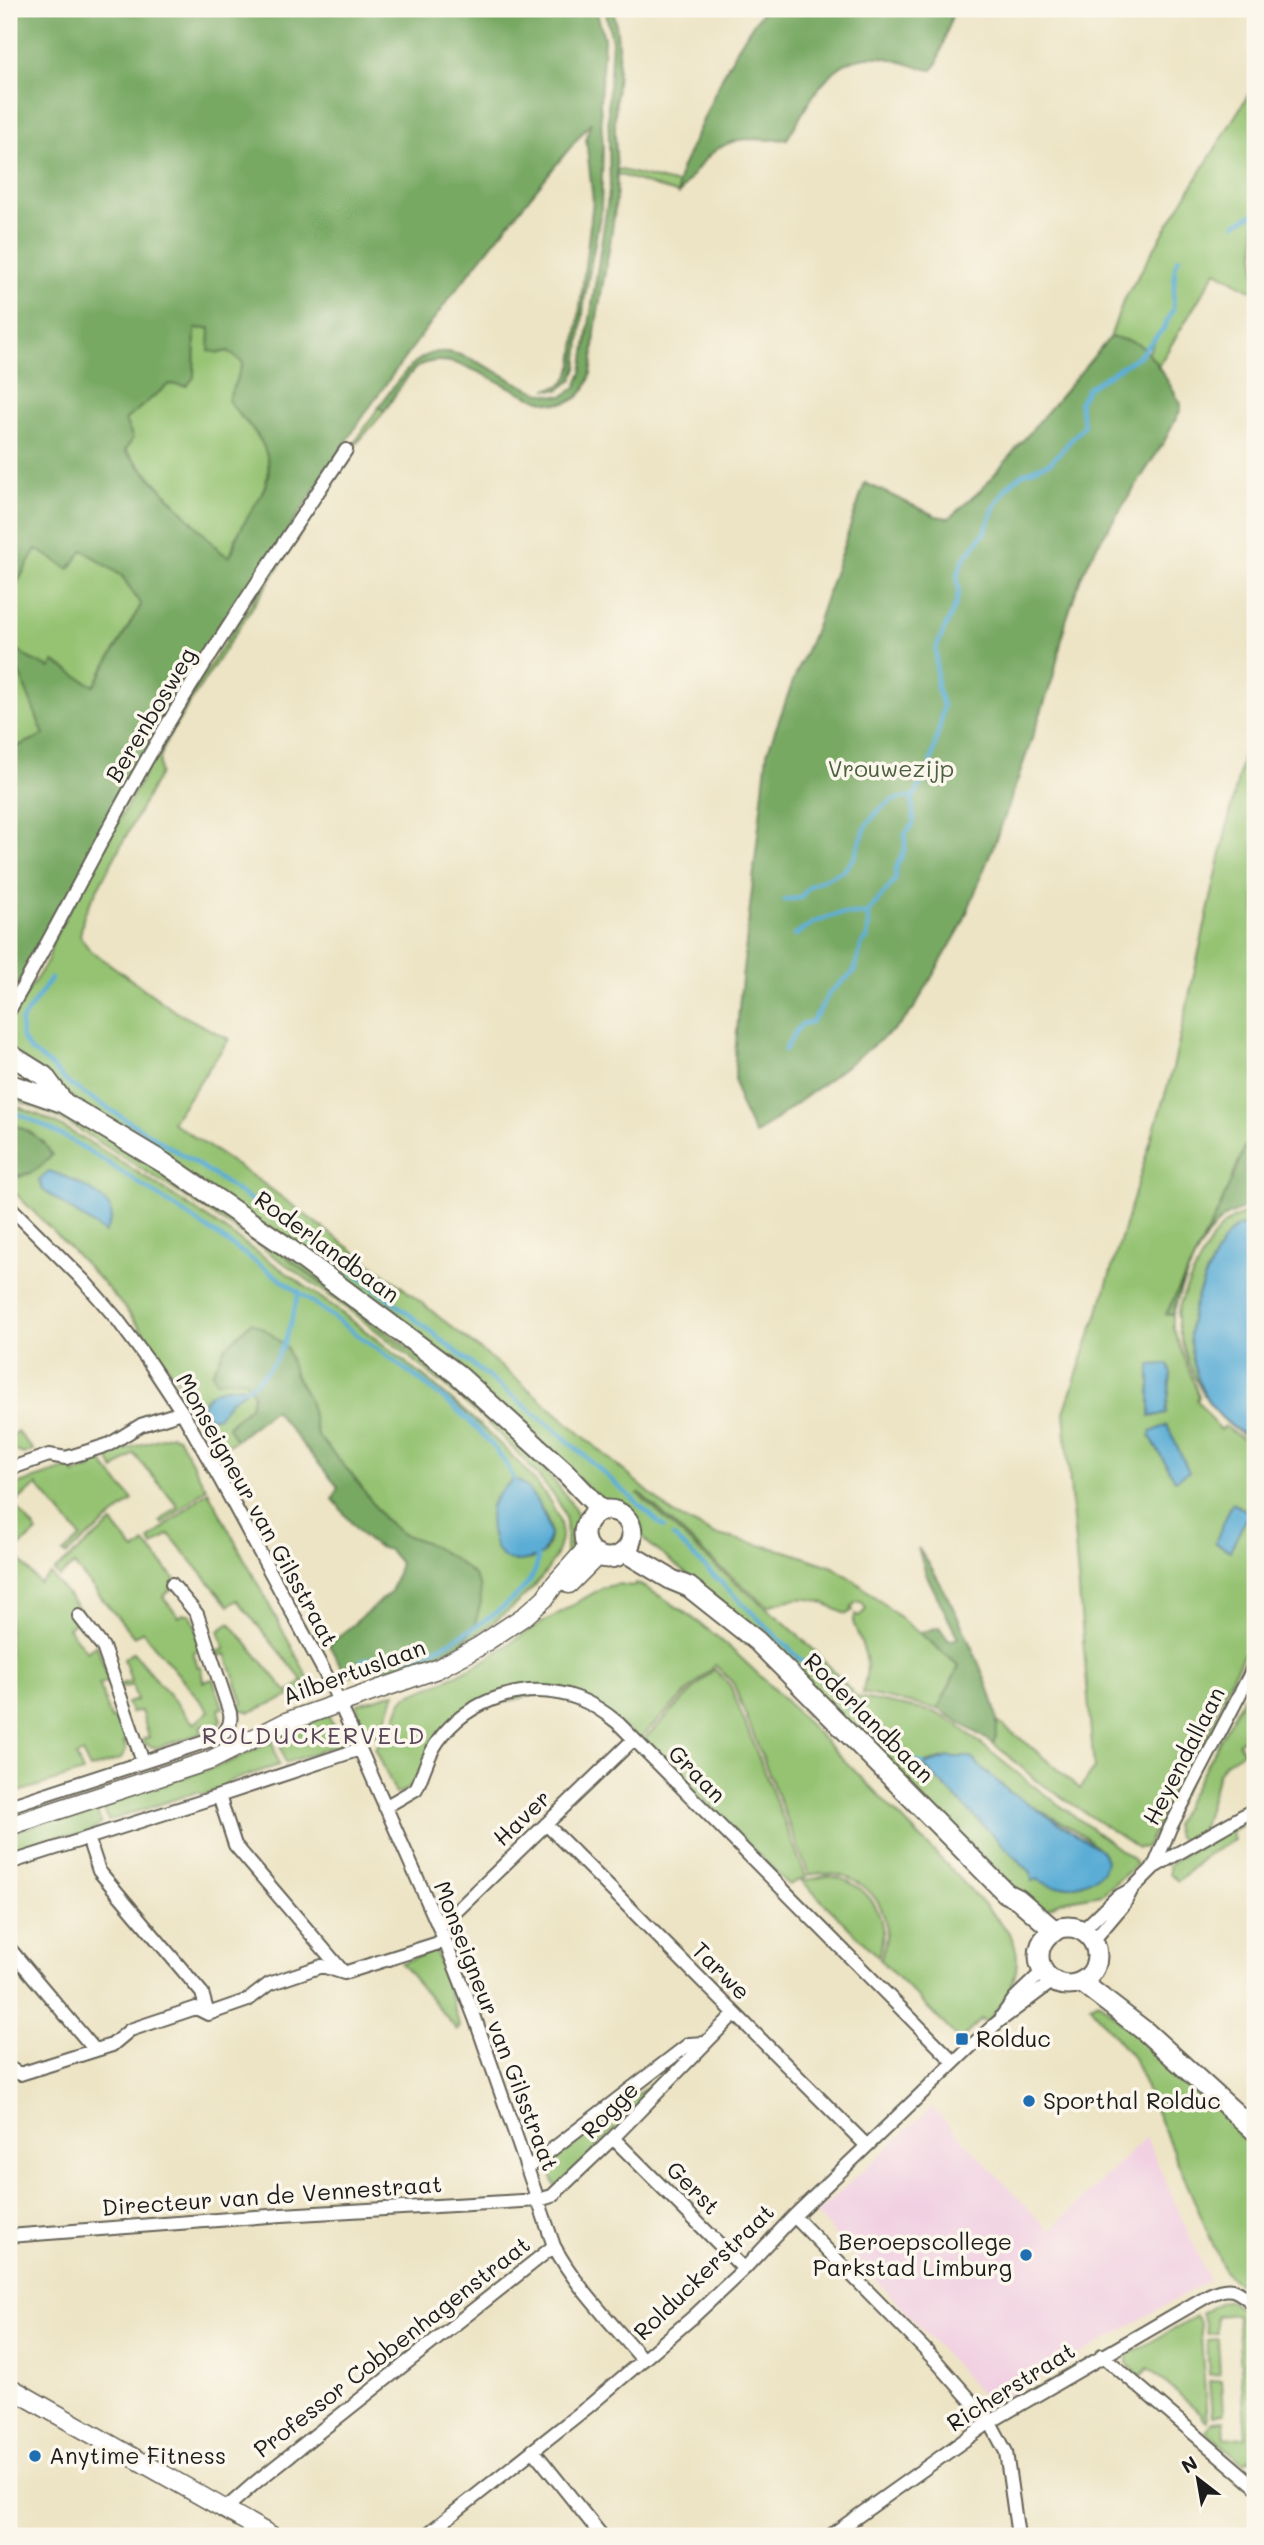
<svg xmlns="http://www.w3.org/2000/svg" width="1264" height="2545" font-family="Mali,sans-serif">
	<rect width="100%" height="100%" fill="#fbf7ec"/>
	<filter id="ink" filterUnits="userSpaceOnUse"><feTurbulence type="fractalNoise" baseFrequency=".0143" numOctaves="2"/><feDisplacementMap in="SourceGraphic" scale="14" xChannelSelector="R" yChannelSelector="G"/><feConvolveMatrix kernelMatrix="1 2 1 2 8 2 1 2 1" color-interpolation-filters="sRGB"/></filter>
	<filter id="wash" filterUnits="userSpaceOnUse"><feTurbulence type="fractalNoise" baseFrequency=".00686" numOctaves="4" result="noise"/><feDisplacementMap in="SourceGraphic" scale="28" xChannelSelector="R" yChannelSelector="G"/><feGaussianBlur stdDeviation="1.57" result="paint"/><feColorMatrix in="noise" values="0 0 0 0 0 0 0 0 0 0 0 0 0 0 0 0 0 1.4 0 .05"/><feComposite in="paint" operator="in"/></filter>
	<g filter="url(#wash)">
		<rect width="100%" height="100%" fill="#ede4c5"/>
		<path fill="#f1d0e2" d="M932 2107 1050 2231 1146 2137 1209 2280 991 2405 816 2214Z"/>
		<path fill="#95c372" stroke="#587047" stroke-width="2" fill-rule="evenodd" d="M1255 84V212L1239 221 1240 223 1255 214V293L1216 271 1159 365 1146 353 1149 352 1154 342 1142 349 1140 345 1110 337 1123 302 1162 235Z
			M617 169 678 184 679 194 617 174Z
			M210 328 219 353 228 351 244 363 237 413C272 446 278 467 254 509 249 519 241 528 236 537 233 545 233 551 229 558L220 551 125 450V420L169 384 187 386 194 377 195 329Z
			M379 407 385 411 345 457Z
			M329 483 333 484 184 712C174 730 156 752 160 773L84 914 80 936 89 949 176 1012 229 1039 172 1122 264 1184 402 1287 519 1381 675 1515 714 1534 789 1552 833 1567 859 1584 959 1666 938 1709 862 1693C872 1659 865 1653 853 1622L856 1614 859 1617 866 1609 862 1602H856L851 1608 853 1610 847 1614C839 1612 833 1607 826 1604 806 1595 788 1599 768 1606L721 1568 640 1493 638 1494 720 1570 786 1624 817 1653 857 1697 934 1712 955 1723 1027 1781 1134 1860 1137 1864 1102 1894 1062 1901 1041 1912 910 1788 744 1621 647 1542 643 1537 640 1523 631 1510 624 1504 602 1500 563 1465 9 1050V1024L11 1019 48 960 53 940 173 722ZM949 1757H967L972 1759C988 1773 1004 1789 1023 1801 1044 1814 1092 1835 1104 1855L1081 1884C1058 1886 1055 1888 1034 1878L1032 1880 1033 1874 925 1767 924 1763Z
			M36 549 83 550 122 576 141 605 94 687 54 662 50 669 28 658 11 644 9 637V598Z
			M9 659 17 667 44 735 9 750Z
			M1255 702V1123L1221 1205 1167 1315H1173V1328L1199 1397 1197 1400 1220 1430 1224 1426 1255 1448V1631L1146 1847 1138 1848 1036 1780 994 1744 998 1722 1029 1745 1080 1789 1094 1769 1064 1412 1102 1300 1173 1068ZM1171 1374 1166 1414 1151 1416H1150Z
			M9 1088 45 1101 157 1169 235 1220 417 1351 519 1441C533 1457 572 1498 577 1515 578 1521 577 1541 577 1548L568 1559C562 1544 572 1527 561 1507 556 1496 546 1487 539 1477 516 1450 491 1425 464 1402 345 1299 212 1212 78 1129L49 1113 9 1097Z
			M9 1103C20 1108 32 1112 43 1117 132 1159 553 1442 561 1529 565 1573 494 1624 461 1644L474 1627 425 1542 402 1534 384 1519 353 1476 317 1435 309 1399 294 1373 286 1348 244 1379 254 1394 250 1406 228 1426 236 1440 219 1451C187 1395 153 1339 110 1291 78 1255 43 1221 9 1187V1176L21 1177 45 1143 17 1126 9 1124ZM514 1479C529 1490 552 1515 550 1536 550 1541 547 1547 545 1552L530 1560 491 1505 496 1497Z
			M1250 1213H1255V1229L1243 1225C1218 1235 1189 1307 1190 1333 1190 1353 1197 1383 1207 1400 1218 1418 1240 1430 1255 1442 1216 1423 1194 1386 1183 1345 1180 1335 1177 1324 1178 1313 1181 1295 1193 1275 1201 1259 1213 1236 1223 1217 1250 1213Z
			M17 1431 33 1450 24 1454 13 1450 9 1439Z
			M171 1435 178 1437 206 1488 163 1524 160 1521 178 1506 134 1454 114 1470 107 1455Z
			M101 1457 104 1465 133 1500 66 1555 63 1553 81 1537 37 1485 17 1501 10 1487 71 1467 74 1474 92 1468 91 1460Z
			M208 1491 313 1687 250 1712 237 1708 243 1703 226 1654 217 1656 215 1652 225 1649 219 1631 230 1623 288 1693 303 1681 237 1600 229 1606 169 1534 153 1546 149 1540Z
			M9 1498 37 1532 9 1555Z
			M112 1523 135 1551 145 1543 175 1579 170 1590 163 1597 179 1617 183 1614H190L192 1617 203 1648 193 1652 198 1667H201L203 1682 213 1679 223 1708 219 1709 221 1720 216 1729 207 1732 205 1724 200 1726 202 1733 156 1748 145 1744 143 1739 149 1737 141 1711 131 1713 127 1703 137 1700 132 1685 122 1688 121 1684 131 1681 124 1659 133 1652 194 1724 209 1711 142 1631 134 1637 74 1565 59 1577 54 1571Z
			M16 1555 39 1583 50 1574 80 1610 72 1617 76 1622 68 1628 87 1652 96 1645 98 1648 109 1681 99 1684 111 1719 120 1717 128 1742H124L126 1750 121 1759 90 1769 82 1753 76 1756 83 1772 9 1795V1561Z
			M636 1583C714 1622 773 1689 834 1750 892 1809 952 1868 1007 1930 1030 1961 1009 1998 986 2023L982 2019 960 2040 880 1960C902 1909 861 1865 809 1875L733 1683 715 1665 640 1738 561 1689 460 1712 412 1787 396 1794 375 1748 391 1731 402 1701 407 1696 444 1681 479 1664 530 1630 602 1588 617 1584 633 1586Z
			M1255 1640V1654L1157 1841 1154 1838Z
			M714 1669 730 1685 806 1877 789 1885 643 1740Z
			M1255 1692V1731L1238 1742 1243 1752 1225 1763 1218 1774 1201 1834 1188 1842 1177 1837 1174 1825 1245 1694 1250 1697Z
			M395 1693 386 1720 375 1736 370 1731 367 1732 358 1713V1704Z
			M328 1714 341 1744 285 1763 278 1737Z
			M272 1741 279 1765 227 1782 225 1787 203 1795 197 1792 108 1821 102 1803 228 1763Z
			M95 1806 101 1823C94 1833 76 1838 65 1835L9 1853V1833Z
			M1255 1814V1817L1231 1832 1234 1840 1207 1855 1178 1881 1169 1874V1866L1178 1858Z
			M827 1876C868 1880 893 1918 878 1957L802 1881Z
			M435 1950 460 2027 457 2030 401 1963Z
			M1098 2001 1255 2142V2293C1243 2282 1234 2285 1224 2270L1133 2058 1092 2009 1090 2005Z
			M695 2051 556 2188 547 2162Z
			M1230 2300 1252 2317 1246 2325 1255 2330V2464L1249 2459 1244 2464 1206 2431 1212 2422 1224 2421 1225 2439 1246 2437 1237 2314 1216 2316 1217 2333 1207 2334 1205 2322 1201 2314 1221 2302Z
			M1196 2316 1200 2323 1207 2421 1201 2416 1202 2414 1148 2368 1141 2376 1127 2364 1128 2355Z
			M1218 2339 1220 2374 1209 2375 1207 2340Z
			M1221 2380 1223 2414 1212 2416 1209 2381Z"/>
		<path fill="#78a964" stroke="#4a6240" stroke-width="2" fill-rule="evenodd" d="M9 9H596L604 38 600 103 603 146 601 210 585 296 577 368 572 380 559 390 546 389C564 387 568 380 573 364L593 201 586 138 591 122C514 217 436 311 367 411 237 601 125 802 9 1000V750L44 735 17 667 9 659V637L14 640 12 645 28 658 50 668 54 662 94 686 141 605 122 576 83 550 69 569 36 549 9 598ZM210 328 209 351 219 353 228 351 243 363 228 400C237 414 250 424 259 438 285 481 252 501 237 537 234 544 234 551 229 557L220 551 125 451 133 438 125 420 169 384 187 386 194 377 195 329Z
			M605 9H613C623 52 616 77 615 119 614 146 619 172 616 199 612 242 602 283 596 325 592 349 598 389 571 401 531 419 459 337 416 368 404 378 394 397 385 411L379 407C426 337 440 340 512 380 529 389 544 396 563 396L576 387 582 373 610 185 608 104 612 41Z
			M765 9H954L937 64 932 70C914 68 897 58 879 57 829 52 809 105 787 139 774 141 761 139 748 139 712 141 698 168 679 194L678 184 681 169C707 115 726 55 765 9Z
			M1110 337C1119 339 1131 340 1138 344 1153 353 1171 387 1181 404V409L1164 442 1097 546 1081 577 1066 621 1053 678 1004 819 962 925 913 1010 900 1025 755 1135 740 1104 735 1081V1055L740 997 767 753 793 681 814 632 865 483 936 516 949 518 982 489Z
			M1255 1123V1200C1248 1210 1232 1211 1223 1219 1201 1236 1179 1289 1173 1315L1166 1314 1221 1205Z
			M9 1124C27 1128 44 1140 52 1155 39 1170 29 1177 9 1176Z
			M251 1322 269 1332 287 1348 294 1373 309 1399 317 1435 353 1476 384 1519 402 1534 425 1542 453 1558 474 1575 480 1587 481 1602 474 1627 461 1644 405 1669 373 1667 347 1677 329 1645 391 1592 400 1563 389 1550C363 1546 349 1518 333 1499L338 1487 274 1410 236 1440 228 1427 250 1406 254 1394 244 1379 216 1381 212 1373 224 1349Z
			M918 1548C939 1572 996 1691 997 1722 998 1729 995 1737 994 1744L938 1709 959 1666 920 1633 939 1627 949 1641 958 1638 926 1574Z"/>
		<path fill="#5badd6" stroke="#3c6479" stroke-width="2" d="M49 1171C65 1176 106 1194 111 1211 113 1219 108 1226 105 1233L43 1190 39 1180Z
			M1243 1225 1255 1229V1440C1239 1434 1215 1414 1207 1399 1197 1382 1189 1351 1190 1332 1190 1309 1203 1281 1213 1261 1219 1249 1228 1227 1243 1225Z
			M1168 1364 1171 1374 1166 1414 1150 1416V1365Z
			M242 1386 245 1391 230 1401 219 1416 210 1418 204 1411 202 1404C212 1386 225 1389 242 1386Z
			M1167 1425 1189 1472 1175 1480 1150 1436 1151 1432Z
			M514 1479C531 1484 548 1519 550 1536L542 1555C513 1566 497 1565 491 1531 490 1522 489 1512 492 1504 496 1494 506 1486 514 1479Z
			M1232 1503 1249 1512 1230 1551 1215 1543Z
			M949 1757H967L972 1759 1008 1791 1101 1850 1106 1860 1103 1872C1086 1885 1056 1894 1038 1879L1032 1881 1031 1873 923 1765Z"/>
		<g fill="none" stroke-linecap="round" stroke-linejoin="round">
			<path stroke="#5badd6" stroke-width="4.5" d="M1235 224 1255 213
				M784 900 800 898 810 886 844 870 854 858 867 824 880 809 893 800 912 796
				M795 935 815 922 838 914H867
				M51 979 21 1021 22 1039 31 1051 48 1063 69 1084 200 1166 294 1229 396 1304 559 1433 664 1527
				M785 1050 796 1031 802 1024 811 1022 818 1013 830 992 854 972 862 943 867 939 869 925 867 914 895 880 896 868 905 849V834L914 822 912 800 929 769 941 721 943 705 937 687 936 648 956 604 959 590 957 577 963 560 985 532 995 505 1008 486 1022 474 1051 462 1082 428 1084 424 1079 403 1088 388 1140 355 1164 328 1173 309 1175 266 1179 258
				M9 1110C60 1130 106 1162 151 1191 221 1237 289 1284 356 1334 405 1370 489 1423 514 1479
				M245 1389C283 1365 289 1332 299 1291
				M673 1536 897 1753 923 1764
				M361 1661C380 1654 400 1659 420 1654 450 1646 543 1592 537 1557"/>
		</g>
	</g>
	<g filter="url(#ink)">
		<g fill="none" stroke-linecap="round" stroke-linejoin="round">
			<g stroke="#656257" stroke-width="16">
				<path id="street" d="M9 1011C58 927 101 839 150 754 210 650 279 550 346 450
					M9 1206 84 1281 117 1319 149 1362 182 1412 220 1479 332 1686 445 1941 475 2018 554 2246C576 2288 613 2324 643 2360
					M9 1469 49 1455 66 1458 95 1449 110 1444 141 1425 182 1412
					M79 1616 103 1647 143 1762
					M219 1796 235 1845 344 1973
					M9 1806 217 1738C227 1732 232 1724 230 1713L197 1614 172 1584
					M385 1807 416 1789C424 1773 427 1756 438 1741 469 1698 528 1680 577 1698 593 1704 606 1713 618 1723L954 2062
					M546 1824 867 2146
					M88 1838 99 1871 202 1993 208 2014
					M9 1863 219 1796 360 1749
					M1154 1867 1170 1828 1255 1665
					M440 1927 634 1739
					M1082 1931 1117 1897 1132 1889 1154 1867 1255 1809
					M1092 1942 1124 1904 1132 1889
					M9 1948 95 2050
					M1002 2016 1015 1998 1043 1971
					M9 2068 20 2074 112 2045 130 2030 196 2008 208 2014 248 2000 269 1984 322 1966 344 1973 445 1941
					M613 2138 744 2269
					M528 2168 689 2044 705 2043
					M794 2216 937 2362 990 2422 1006 2452 1018 2536
					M9 2236 282 2215 539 2200 552 2196 613 2138 734 2014
					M1102 2355 1255 2486
					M533 2450 602 2536
					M224 2510 256 2482 554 2246
					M425 2536 589 2406 693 2317 744 2269 794 2216 970 2047 998 2022 1053 1981
					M830 2536 990 2422 1209 2295C1231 2284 1237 2290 1255 2305"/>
			</g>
			<g stroke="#656257" stroke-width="21">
				<path id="secondary" d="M569 1584 597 1556
					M9 1826 211 1760 286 1722 437 1669 478 1647 526 1615 545 1598 554 1585 588 1547
					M9 2387 272 2536"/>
			</g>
			<g stroke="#656257" stroke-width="23">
				<path id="primary" d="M9 1054 44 1076 64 1103
					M9 1084 64 1103 164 1163 284 1245 457 1374 564 1471 601 1510
					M584 1534a24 24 0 1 1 48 0a24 24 0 1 1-48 0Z
					M625 1552 672 1580 689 1587 757 1641 1006 1893 1018 1899 1055 1931
					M1039 1956a29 29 0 1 1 58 0a29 29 0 1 1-58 0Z
					M1081 1982 1146 2032 1255 2131"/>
			</g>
			<use href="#street" stroke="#fff" stroke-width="12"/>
			<use href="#secondary" stroke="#fff" stroke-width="18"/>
			<use href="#primary" stroke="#fff" stroke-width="19"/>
		</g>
	</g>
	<g fill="#1f6fb2" stroke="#fbf7ec" stroke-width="2.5">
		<rect x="955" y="2032" width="14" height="14" rx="3.5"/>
		<circle cx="1029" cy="2101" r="7"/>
		<circle cx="1026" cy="2255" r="7"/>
		<circle cx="35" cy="2456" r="7"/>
	</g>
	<g text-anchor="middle" stroke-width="7" stroke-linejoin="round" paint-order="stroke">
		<g font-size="23" fill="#1c1c1c" stroke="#fbf7ec">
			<text transform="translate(151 715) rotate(-59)" y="8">Berenbosweg</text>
			<text transform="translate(327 1247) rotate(36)" y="8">Roderlandbaan</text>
			<text transform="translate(257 1510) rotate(61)" y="8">Monseigneur van Gilsstraat</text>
			<text transform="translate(354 1672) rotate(-20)" y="8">Ailbertuslaan</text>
			<text transform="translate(869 1718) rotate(45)" y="8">Roderlandbaan</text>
			<text transform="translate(1184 1756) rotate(-63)" y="8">Heyendallaan</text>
			<text transform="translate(697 1774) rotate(45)" y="8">Graan</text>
			<text transform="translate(522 1818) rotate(-44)" y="8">Haver</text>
			<text transform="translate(721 1971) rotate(45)" y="8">Tarwe</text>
			<text transform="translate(496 2026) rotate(69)" y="8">Monseigneur van Gilsstraat</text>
			<text transform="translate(610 2110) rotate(-45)" y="8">Rogge</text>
			<text transform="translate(693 2188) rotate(45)" y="8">Gerst</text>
			<text transform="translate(272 2196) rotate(-4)" y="8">Directeur van de Vennestraat</text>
			<text transform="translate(704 2272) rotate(-44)" y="8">Rolduckerstraat</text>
			<text transform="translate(392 2347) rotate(-38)" y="8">Professor Cobbenhagenstraat</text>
			<text transform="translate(1011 2387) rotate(-32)" y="8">Richerstraat</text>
		</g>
		<g font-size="23" fill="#4c5f3e" stroke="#fbf7ec">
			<text x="891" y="777">Vrouwezijp</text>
		</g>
		<g font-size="23" fill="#1c1c1c" stroke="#fbf7ec" text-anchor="start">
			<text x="976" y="2047">Rolduc</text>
			<text x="1043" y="2109">Sporthal Rolduc</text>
			<text x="1012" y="2250" text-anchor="end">Beroepscollege<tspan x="1012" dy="26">Parkstad Limburg</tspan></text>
			<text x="49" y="2464">Anytime Fitness</text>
		</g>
		<g font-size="24" letter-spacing="2" fill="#584558" stroke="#fbf7ec">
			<text x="314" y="1744">ROLDUCKERVELD</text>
		</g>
	</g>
	<rect width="1264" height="2545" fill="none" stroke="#fbf7ec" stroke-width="35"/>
	<g transform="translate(1198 2479) rotate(329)" stroke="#fbf7ec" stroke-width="5" paint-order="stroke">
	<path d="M0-5L12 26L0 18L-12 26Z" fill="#1c1c1c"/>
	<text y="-10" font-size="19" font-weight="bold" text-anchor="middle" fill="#1c1c1c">N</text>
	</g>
</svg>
